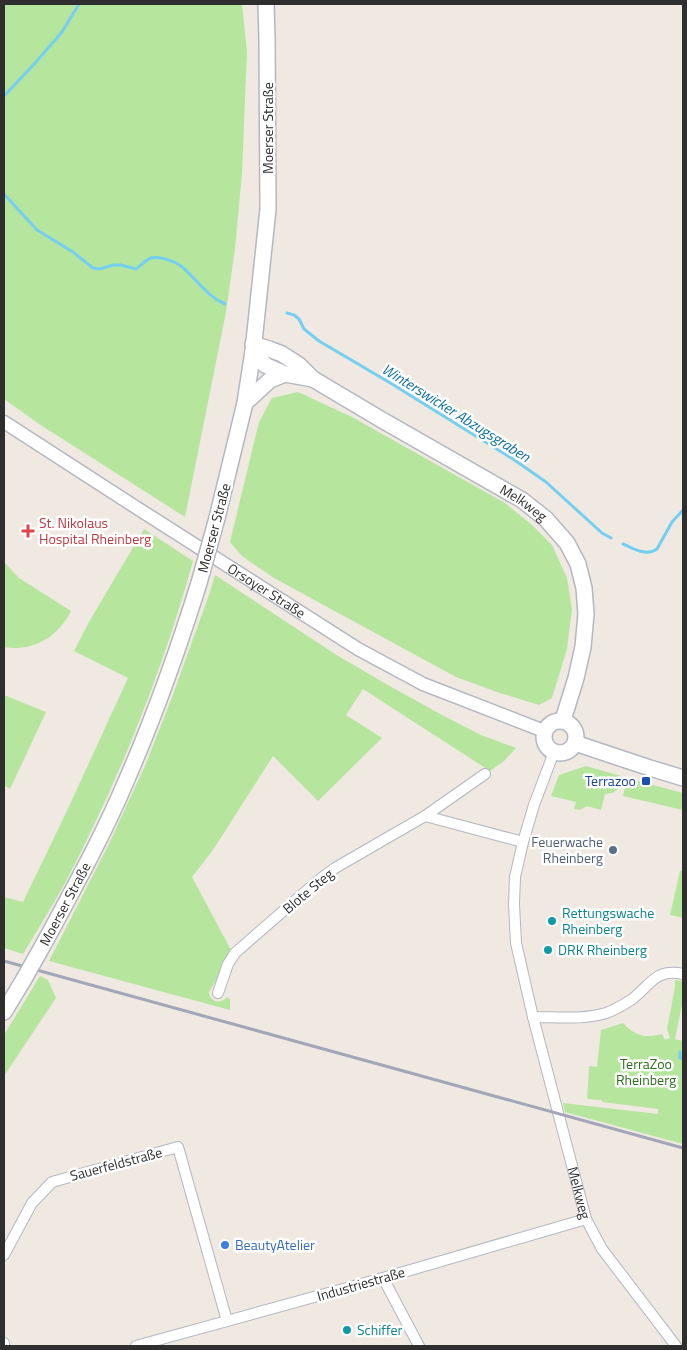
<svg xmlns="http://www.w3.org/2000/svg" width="687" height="1350" font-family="'Titillium Web',sans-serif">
	<rect width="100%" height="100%" fill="#efe9e1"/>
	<path fill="#b6e59e" d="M4 4H242L247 52 242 173 235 249 226 312 185 517 39 424 4 399Z
		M298 392 352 417 505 503 532 525 552 545 567 578 572 609 567 649 552 698 539 705 497 692 456 677 274 578 242 556 230 542 259 422 272 398Z
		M144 529 193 561C162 673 118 782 64 885 51 908 37 931 23 954L4 948V897L23 902 65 815 128 678 74 651 89 622Z
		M4 562 19 578 71 611C58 637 33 652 4 647Z
		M215 575 335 654 386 684 442 715 481 735 516 748 504 761 490 771 363 689 346 715 382 738 318 801 273 756 213 850 192 877 231 950 215 982 209 992C210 1002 220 1005 227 997L230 999V1010L49 961 108 846 145 766 171 700 210 592Z
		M4 695 46 712 10 789 4 785Z
		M586 766 621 776 617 790 612 793 605 794 601 810 587 806 580 810 574 809 576 802 551 796 559 775Z
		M627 778 683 793V810L623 796Z
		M683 870V918L670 915 680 871Z
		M40 976 48 980 56 998 4 1076V1035Z
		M675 980 683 981V1000L675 1039 683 1041V1144L565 1112 563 1103 658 1114V1109L602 1102V1100L587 1099 589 1070V1066L597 1067 601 1030 623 1023C634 1035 645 1039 662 1034L665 1040 670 1038 667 1029 675 987Z"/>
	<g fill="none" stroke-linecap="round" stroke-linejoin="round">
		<path stroke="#75cff0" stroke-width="3" d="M4 96 36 62 62 32 79 4
			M4 194 37 230 73 252 93 268 100 269 113 265H121L136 269C141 266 145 260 151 258 160 256 174 261 181 266 196 278 206 296 225 304
			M287 313 294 315 299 319 304 329 319 341 392 384 513 459 546 482 602 533 611 538
			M623 544C633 548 646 557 657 549L672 522 683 510
			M680 1052V1058H683"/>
		<g stroke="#b4b7c1" stroke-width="12">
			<g id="minor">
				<path id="s1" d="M554 752 534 805 523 842 515 877 514 904 516 943 533 1017 586 1219 602 1249 676 1346"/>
				<path d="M425 816 485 774"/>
				<path d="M218 993 228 964 235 953 320 879 335 868 425 816 523 842"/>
				<path d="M533 1017C557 1017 583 1020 606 1013 615 1010 623 1005 631 1000 650 986 655 968 683 974"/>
				<path d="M4 1255 32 1203 52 1182 178 1147 227 1321"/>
				<path d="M383 1278 419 1346"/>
				<path d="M4 1343V1346"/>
				<path d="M136 1346 383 1278 586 1219"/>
			</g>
		</g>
		<g stroke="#b4b7c1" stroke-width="15">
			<g id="tertiary">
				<path id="s2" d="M4 422 137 508 358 649 423 684 544 731"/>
			</g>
		</g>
		<g stroke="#b4b7c1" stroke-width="18">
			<g id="secondary">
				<path id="s3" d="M253 344 269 349 282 354 299 365 313 379 382 420 522 500 546 519 567 543 578 564 584 588 586 614 583 647 576 678 563 720"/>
				<path d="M253 351 265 365 285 374 313 379"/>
				<path d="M245 403 270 380 285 374"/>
				<path d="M217 518 245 403 253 351 268 209 267 40 266 4"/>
				<circle cx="560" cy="737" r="16"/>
				<path d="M575 743 650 768 683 778"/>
				<path d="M47 938C75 886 104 834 127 779 155 715 178 650 199 583"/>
				<path d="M4 1012 24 979"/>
			</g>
		</g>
		<use href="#minor" stroke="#fff" stroke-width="10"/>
		<use href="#tertiary" stroke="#fff" stroke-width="12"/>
		<use href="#secondary" stroke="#fff" stroke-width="15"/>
		<path stroke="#a3a6b8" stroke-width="3" d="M4 961 683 1148"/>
		<g stroke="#b4b7c1" stroke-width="18" stroke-linecap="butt">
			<path id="secondary-bridge" d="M199 583 217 518
				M24 979 47 938"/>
		</g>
		<use href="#secondary-bridge" stroke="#fff" stroke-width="15"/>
	</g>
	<path fill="#e0444e" stroke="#fff" stroke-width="2" d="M25.5 523.5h5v5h5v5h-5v5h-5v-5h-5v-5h5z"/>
	<rect fill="#1a4fb4" stroke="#fff" stroke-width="2" x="641" y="776" width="10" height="10" rx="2.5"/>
	<circle fill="#5c6f8a" stroke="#fff" stroke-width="2" cx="613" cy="850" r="5"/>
	<g fill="#0f9aa8" stroke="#fff" stroke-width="2">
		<circle cx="552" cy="921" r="5"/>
		<circle cx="548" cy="950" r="5"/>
		<circle cx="347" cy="1330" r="5"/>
	</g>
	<circle fill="#3f7fe0" stroke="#fff" stroke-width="2" cx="225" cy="1245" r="5"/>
	<g text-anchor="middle" stroke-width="5" stroke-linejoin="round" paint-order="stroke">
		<g font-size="14" fill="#2e2e2e" stroke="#fff">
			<text transform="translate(268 128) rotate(-90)" y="5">Moerser Straße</text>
			<text dy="5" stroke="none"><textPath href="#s3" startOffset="315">Melkweg</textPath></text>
			<text transform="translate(214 528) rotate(-75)" y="5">Moerser Straße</text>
			<text dy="5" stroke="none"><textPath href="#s2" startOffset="312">Orsoyer Straße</textPath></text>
			<text transform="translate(308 891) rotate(-40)" y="5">Blote Steg</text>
			<text transform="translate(65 904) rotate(-62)" y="5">Moerser Straße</text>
			<text transform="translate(116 1164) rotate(-15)" y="5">Sauerfeldstraße</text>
			<text dy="5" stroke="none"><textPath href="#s1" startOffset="455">Melkweg</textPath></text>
			<text transform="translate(361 1284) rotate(-16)" y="5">Industriestraße</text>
		</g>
		<g font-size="14" fill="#be3a42" stroke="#fff" text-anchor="start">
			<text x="39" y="528">St. Nikolaus<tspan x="39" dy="16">Hospital Rheinberg</tspan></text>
		</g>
		<g font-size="14" fill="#164399" stroke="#fff" text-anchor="end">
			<text x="636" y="786">Terrazoo</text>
		</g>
		<g font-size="14" fill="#4e5e75" stroke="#fff" text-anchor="end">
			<text x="603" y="847">Feuerwache<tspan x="603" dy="16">Rheinberg</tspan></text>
		</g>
		<g font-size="14" fill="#0d838f" stroke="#fff" text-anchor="start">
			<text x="562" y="918">Rettungswache<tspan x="562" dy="16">Rheinberg</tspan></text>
			<text x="558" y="955">DRK Rheinberg</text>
			<text x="357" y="1335">Schiffer</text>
		</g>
		<g font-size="14" fill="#2c6e1b" stroke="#fff">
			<text x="646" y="1069">TerraZoo<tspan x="646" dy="16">Rheinberg</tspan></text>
		</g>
		<g font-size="14" fill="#366cbe" stroke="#fff" text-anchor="start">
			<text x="235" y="1250">BeautyAtelier</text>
		</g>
		<g font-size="15" font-style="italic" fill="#0d6fa3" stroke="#fff">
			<text transform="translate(456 413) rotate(32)" y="5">Winterswicker Abzugsgraben</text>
		</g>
	</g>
	<rect width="687" height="1350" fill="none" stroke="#2e2e2e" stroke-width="10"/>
</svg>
